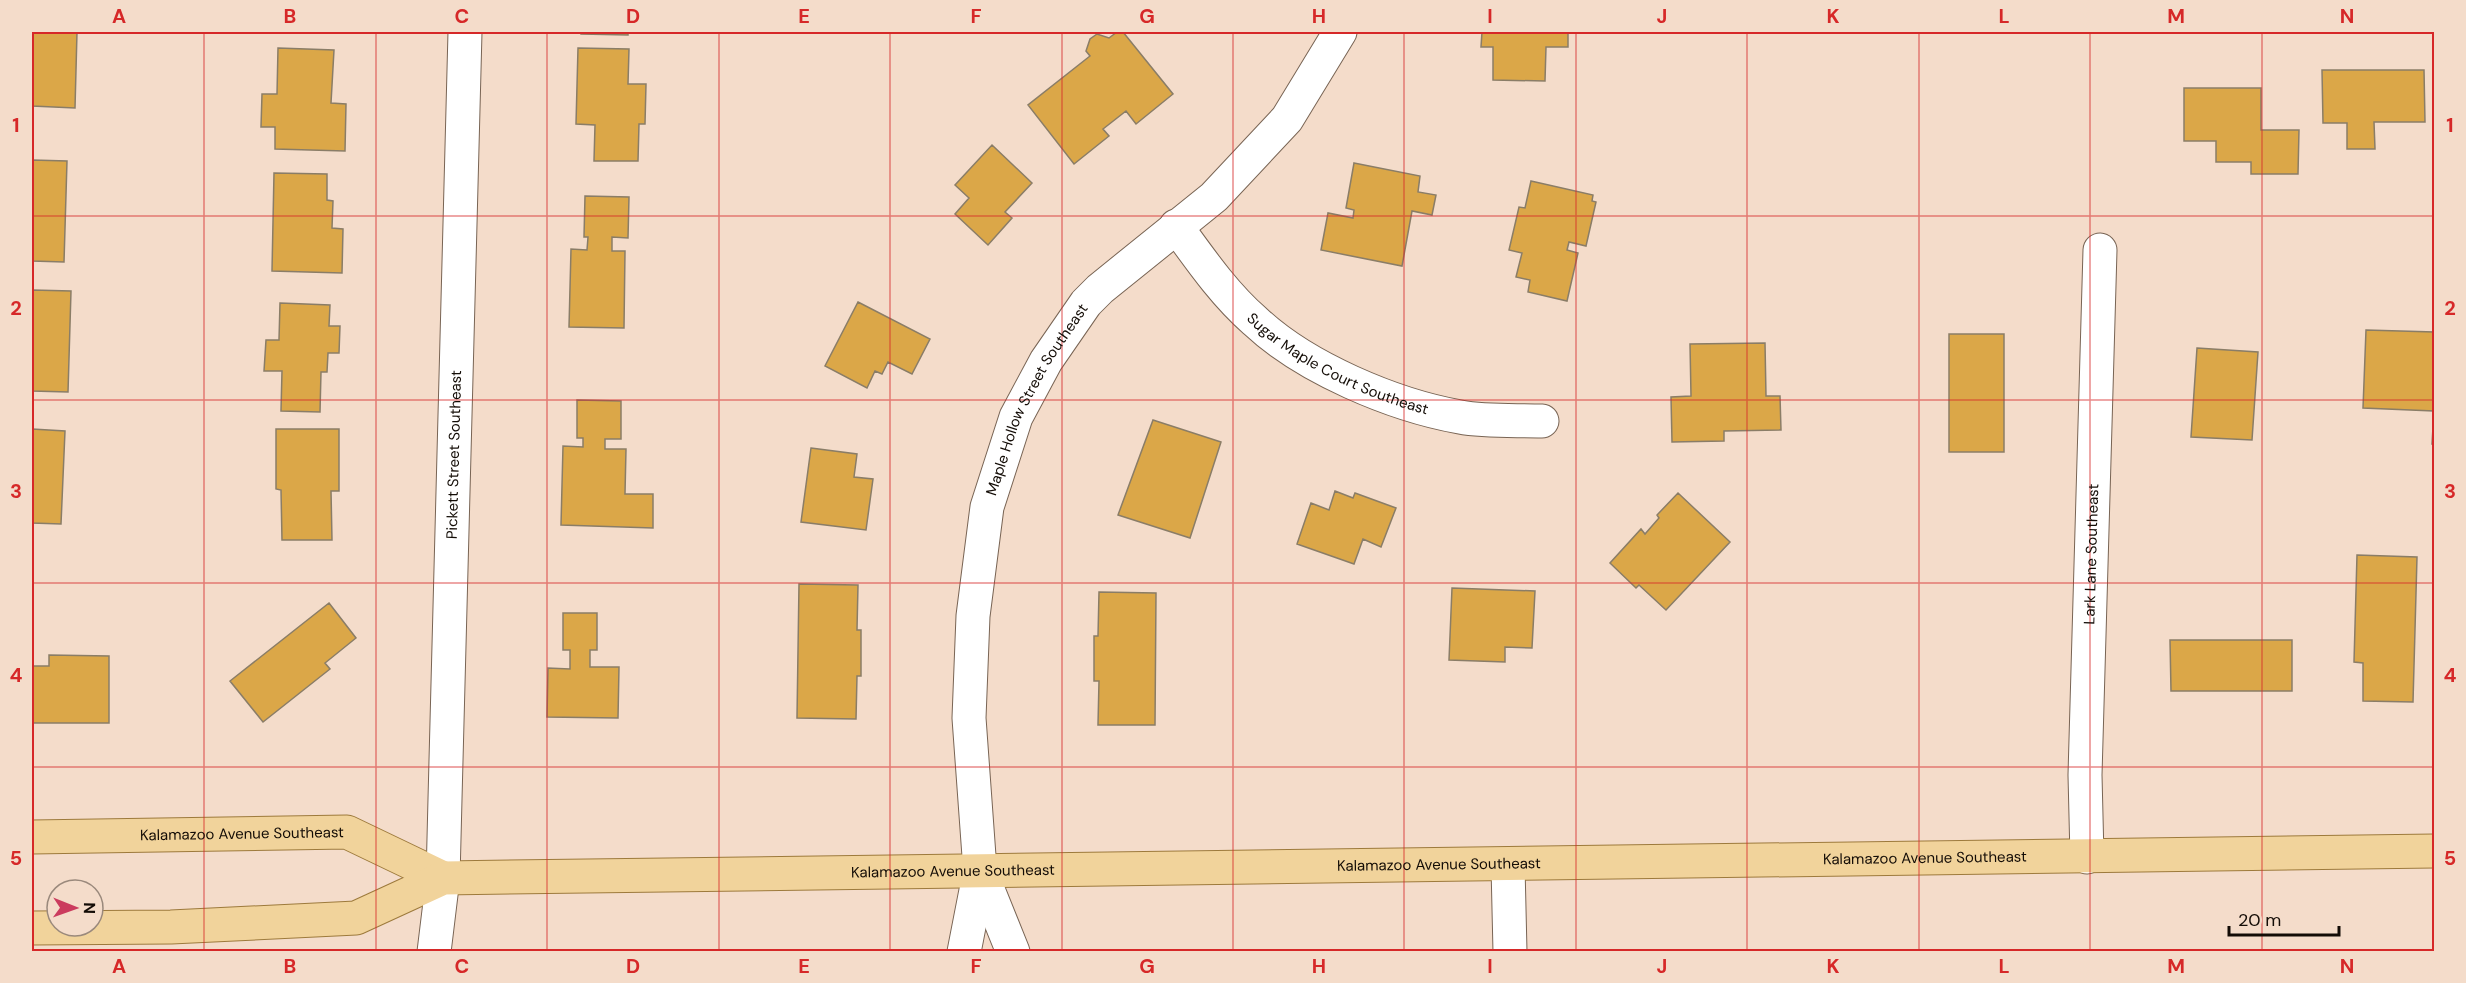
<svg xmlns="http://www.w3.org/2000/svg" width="2466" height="983" font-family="'DM Sans',sans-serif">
	<rect width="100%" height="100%" fill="#f4dcca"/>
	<path fill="#dba748" stroke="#8a7d67" stroke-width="1.5" d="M32 32H77L75 108 32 106Z
		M581 32H628V35L581 34Z
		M1117 32H1123L1173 94 1136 124 1126 111 1103 129 1109 136 1074 164 1028 105 1090 56 1086 51 1090 39 1097 34 1109 38Z
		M1482 32H1568V47H1546L1545 81 1493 80V47H1481Z
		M278 48 334 50 331 103 346 104 345 151 275 149V127H261L262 94H277Z
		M578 48 629 49 628 84H646L645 124H639L638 161H594L595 125 576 124Z
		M2322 70H2424L2425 122H2374L2375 149H2347V123H2323Z
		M2184 88H2261V130H2299L2298 174H2251V162H2216V141H2184Z
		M992 145 1032 183 1005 212 1012 218 988 245 955 214 969 198 955 185Z
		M32 160 67 161 64 262 32 261Z
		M1354 163 1420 176 1418 192 1436 195 1432 215 1412 211 1402 266 1321 250 1328 213 1353 218 1354 210 1346 208Z
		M274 173 327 174V200L333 201 332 228 343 229 342 273 272 271Z
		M1531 181 1593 195 1592 201 1596 202 1586 246 1569 242 1567 250 1578 253 1567 301 1528 292 1530 280 1516 277 1522 253 1509 250 1519 207 1525 208Z
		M585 196 629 197 628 238 612 237V251H625L624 328 569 327 571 249 587 250 588 237H584Z
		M32 290 71 291 68 392 32 391Z
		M858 302 930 339 912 374 888 362 882 374 875 371 867 388 825 366Z
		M280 303 330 305 329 326H340L339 353H328L327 372H321L320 412 281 411 282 371H264L266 340H279Z
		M2366 330 2434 332V444H2432L2434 411 2363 408Z
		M1949 334H2004V452H1949Z
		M1765 343 1766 396H1780L1781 430 1724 431V441L1672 442 1671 397 1691 396 1690 344Z
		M2197 348 2258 352 2252 440 2191 437Z
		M577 400 621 401V439H605V449H626L625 494H653V528L561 525 563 446 583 447V438H577Z
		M1153 420 1221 442 1190 538 1118 515Z
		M32 429 65 431 61 524 32 523Z
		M276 429H339V491H331L332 540H282L281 490 276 489Z
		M811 448 857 454 854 477 873 479 866 530 801 522Z
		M1335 491 1353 498 1355 493 1396 508 1381 547 1363 539 1354 564 1297 544 1311 503 1329 510Z
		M1678 493 1730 542 1666 610 1639 585 1636 588 1610 563 1641 529 1645 534 1659 518 1657 515Z
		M2357 555 2417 557 2413 702 2363 701V663L2354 662Z
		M799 584 858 585 857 630H861V676H857L856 719 797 718Z
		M1452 588 1535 591 1532 648 1505 647V662L1449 660Z
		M1099 592 1156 593 1155 725H1098L1099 681H1094V636H1098Z
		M329 603 356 638 325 663 330 669 263 722 230 681Z
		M563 613H597V650H590V667H619L618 718 547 717 548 668 570 669V650H563Z
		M2170 640H2292V691H2171Z
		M49 655 109 656V723H32V666H49Z"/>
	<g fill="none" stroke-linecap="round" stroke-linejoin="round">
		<g stroke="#786454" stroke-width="35">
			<g id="minor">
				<path id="s1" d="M1176 226C1200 259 1224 294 1255 321 1305 368 1393 405 1460 417 1486 422 1515 420 1542 421"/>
				<path id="s2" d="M2087 857 2085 775 2100 250"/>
				<path d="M1508 866 1510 952"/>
				<path d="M980 870 1013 952"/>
				<path id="s3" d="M434 952 443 878 445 799 465 32"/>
				<path id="s4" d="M964 952 980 870 969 718 973 616 987 507 1016 417 1046 361 1086 303 1100 289 1214 197 1287 119 1340 32"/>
			</g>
		</g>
		<g stroke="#9d7a3c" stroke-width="35">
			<g id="major">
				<path id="s5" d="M32 837 347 832 443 878"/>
				<path id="s6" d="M32 928 171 927 356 918 443 878 2434 851"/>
			</g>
		</g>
		<use href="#minor" stroke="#fff" stroke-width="33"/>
		<use href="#major" stroke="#f1d39b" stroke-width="33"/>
	</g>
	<path fill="none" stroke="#d62828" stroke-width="1.5" stroke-opacity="0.55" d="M204 32V952M376 32V952M547 32V952M719 32V952M890 32V952M1062 32V952M1233 32V952M1404 32V952M1576 32V952M1747 32V952M1919 32V952M2090 32V952M2262 32V952M32 216H2434M32 400H2434M32 583H2434M32 767H2434"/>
	<g text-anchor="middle" stroke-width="6" stroke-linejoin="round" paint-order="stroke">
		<g font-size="15" fill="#130c06" stroke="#f4dcca">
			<text dy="5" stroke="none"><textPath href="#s1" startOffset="218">Sugar Maple Court Southeast</textPath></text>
			<text dy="5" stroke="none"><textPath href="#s4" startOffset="567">Maple Hollow Street Southeast</textPath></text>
			<text dy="5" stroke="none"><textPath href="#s3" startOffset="498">Pickett Street Southeast</textPath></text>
			<text dy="5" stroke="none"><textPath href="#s2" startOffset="303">Lark Lane Southeast</textPath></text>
			<text dy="5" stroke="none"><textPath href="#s5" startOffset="210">Kalamazoo Avenue Southeast</textPath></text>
			<text dy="5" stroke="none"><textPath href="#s6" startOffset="1902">Kalamazoo Avenue Southeast</textPath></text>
			<text dy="5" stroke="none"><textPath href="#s6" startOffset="1416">Kalamazoo Avenue Southeast</textPath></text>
			<text dy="5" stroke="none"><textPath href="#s6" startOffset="930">Kalamazoo Avenue Southeast</textPath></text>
		</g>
	</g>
	<rect width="2466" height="983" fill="none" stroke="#f4dcca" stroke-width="66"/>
	<g transform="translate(75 908) rotate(91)"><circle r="28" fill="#f4dcca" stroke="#9a897c" stroke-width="1.5"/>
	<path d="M0-4.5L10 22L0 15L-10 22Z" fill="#cb3c5e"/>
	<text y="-9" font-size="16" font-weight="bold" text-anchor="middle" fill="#130c06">N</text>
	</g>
	<path d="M2229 926v9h110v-9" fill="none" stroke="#130c06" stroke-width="3"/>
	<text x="2238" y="926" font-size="18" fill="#130c06" stroke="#f4dcca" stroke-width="4.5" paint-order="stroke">20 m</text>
	<rect x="33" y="33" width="2400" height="917" fill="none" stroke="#d62828" stroke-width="2"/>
	<g font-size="20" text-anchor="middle" font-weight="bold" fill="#d62828">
		<text x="119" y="23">A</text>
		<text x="290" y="23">B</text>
		<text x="462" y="23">C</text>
		<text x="633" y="23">D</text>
		<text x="804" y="23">E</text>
		<text x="976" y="23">F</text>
		<text x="1147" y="23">G</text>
		<text x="1319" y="23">H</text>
		<text x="1490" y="23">I</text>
		<text x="1662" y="23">J</text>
		<text x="1833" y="23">K</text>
		<text x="2004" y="23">L</text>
		<text x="2176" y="23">M</text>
		<text x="2347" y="23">N</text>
		<text x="16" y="132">1</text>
		<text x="2450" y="132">1</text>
		<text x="16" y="315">2</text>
		<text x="2450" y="315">2</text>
		<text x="16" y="498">3</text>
		<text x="2450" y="498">3</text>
		<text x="16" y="682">4</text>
		<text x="2450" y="682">4</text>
		<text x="16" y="865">5</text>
		<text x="2450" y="865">5</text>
		<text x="119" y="973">A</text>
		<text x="290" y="973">B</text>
		<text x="462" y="973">C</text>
		<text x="633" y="973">D</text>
		<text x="804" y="973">E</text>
		<text x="976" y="973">F</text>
		<text x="1147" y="973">G</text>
		<text x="1319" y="973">H</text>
		<text x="1490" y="973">I</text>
		<text x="1662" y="973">J</text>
		<text x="1833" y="973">K</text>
		<text x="2004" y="973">L</text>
		<text x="2176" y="973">M</text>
		<text x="2347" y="973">N</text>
	</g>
</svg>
